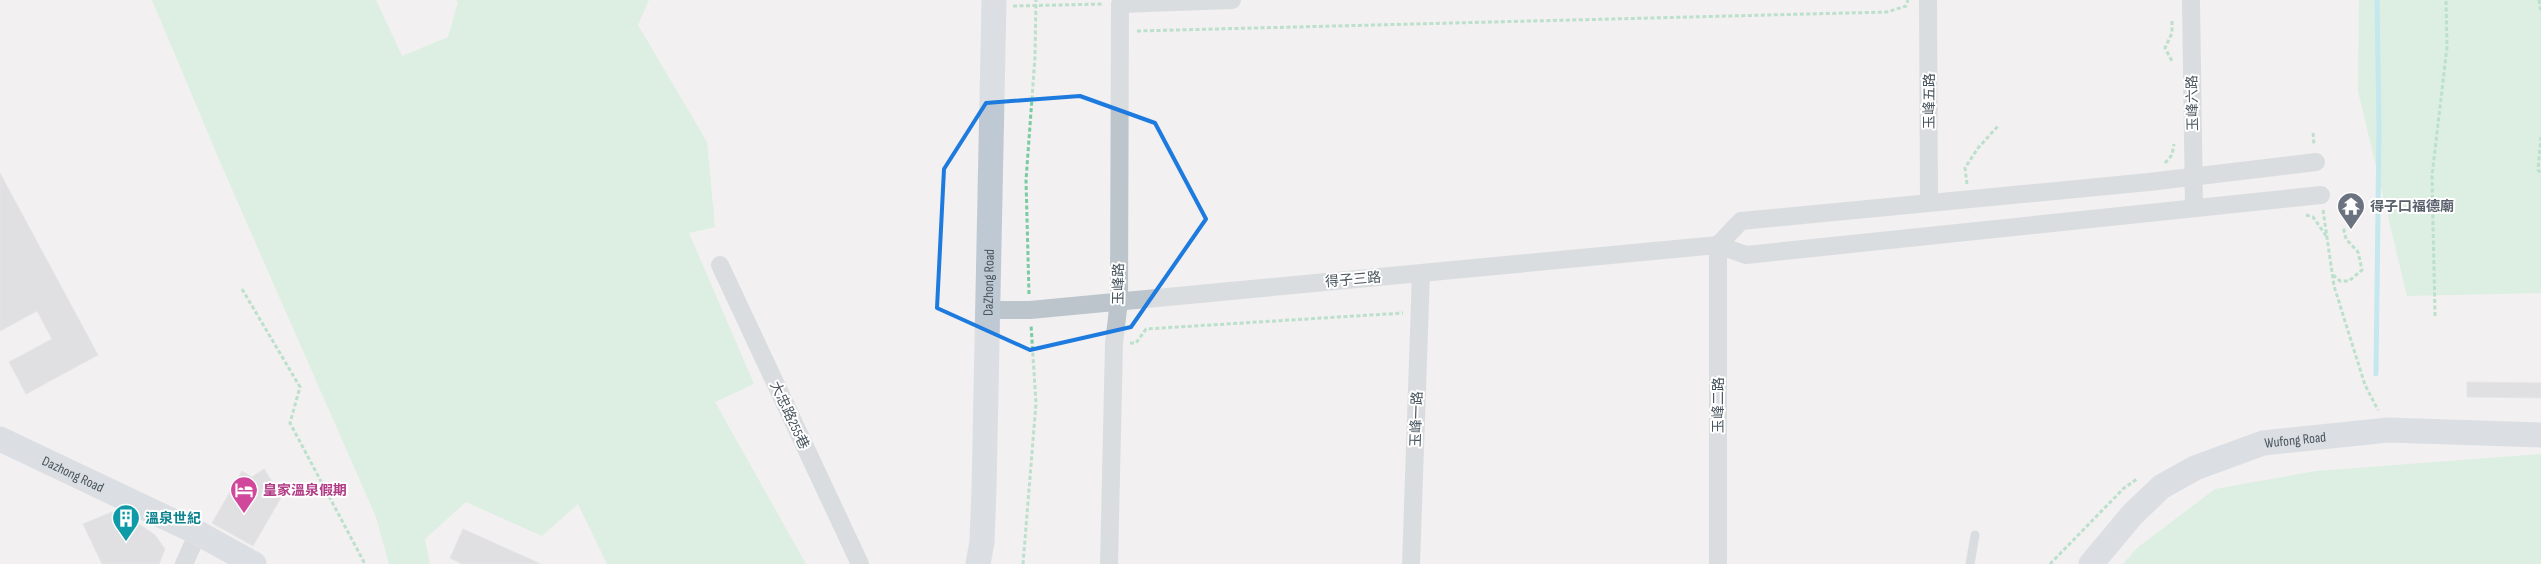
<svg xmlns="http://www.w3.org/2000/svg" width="2541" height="564" font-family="'Sofia Sans Condensed','Noto Sans TC',sans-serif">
	<rect width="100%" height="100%" fill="#f2f0f0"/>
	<path fill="#c0eed0" d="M152 0H376L402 56 448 37 458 2 456 0H649L638 25 707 142 715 227 689 233 754 384 715 402 806 564H607L578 504 542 536 466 502 425 539 430 564H389L376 517 224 171Z
		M2359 0H2541V293L2407 296 2358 91Z
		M2541 454V564H2123L2137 548 2215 489 2316 471Z"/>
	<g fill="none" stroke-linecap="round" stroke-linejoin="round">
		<path stroke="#8edbea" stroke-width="5" d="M2376 374 2379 129 2377 0"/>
	</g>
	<path fill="#cacdd2" stroke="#d4d6db" d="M0 173 98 355 26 394 9 362 52 339 37 311 0 331Z
		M2467 382 2541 383V398L2467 397Z
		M264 469 282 496 253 546 212 523 242 471 252 477Z
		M112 512 136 522 155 535 165 549 159 564H102L83 524Z
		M463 529 541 564H462L450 558Z"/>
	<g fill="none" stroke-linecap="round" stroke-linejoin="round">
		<path stroke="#78cc9f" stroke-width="3" stroke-dasharray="4 2.5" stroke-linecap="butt" d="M2539 0 2541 13
			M1013 6 1104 4
			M2172 21V33L2165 48 2173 63
			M1137 31 1887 12 1906 6 1908 0
			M2313 133 2314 145
			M2541 137 2538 170 2541 173
			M2165 163 2172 155 2174 144
			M1967 184 1965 168 1978 148 1998 126
			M2323 210 2334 286 2365 385 2378 410
			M2306 215 2313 217 2327 237
			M2333 275 2340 281H2349L2362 270 2358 252 2346 239 2343 226
			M242 289 300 387 290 423 365 564
			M1029 294 1026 180 1035 57 1036 0
			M2435 316 2432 176 2447 47 2446 0
			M1130 343H1136L1146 329 1403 313
			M1023 564 1036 403 1031 325
			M2050 564 2124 488 2137 479"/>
		<path stroke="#bcc5cc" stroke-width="9" d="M1970 564 1975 535"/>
		<path stroke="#bcc5cc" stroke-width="18" d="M1928 0 1929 203
			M2191 0 2194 207
			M1718 245 1741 221 2149 182 2316 162
			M1718 245V564
			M720 265 860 564
			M987 310H1030L1718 245 1746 255 2321 195
			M184 564 198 533
			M1109 564 1114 343 1119 301 1120 4 1232 0
			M1411 564 1421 273"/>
		<g stroke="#bec9d3" stroke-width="25">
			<path id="s1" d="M0 439 198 533 254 564"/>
			<path id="s2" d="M978 564 982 542 984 489 994 0"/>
			<path id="s3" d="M2091 564 2132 515 2161 487 2195 468 2263 443 2388 430 2541 435"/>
		</g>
	</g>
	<path d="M0 0H2541V564H0ZM1080 96 1155 123 1206 219 1131 327 1030 350 937 308 944 169 986 103Z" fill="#f2f0f0" fill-opacity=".55" fill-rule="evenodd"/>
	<path fill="none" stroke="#1d7ade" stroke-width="4" stroke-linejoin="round" d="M1080 96 1155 123 1206 219 1131 327 1030 350 937 308 944 169 986 103Z"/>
	<defs>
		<g id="temple-pin" transform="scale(1.4375)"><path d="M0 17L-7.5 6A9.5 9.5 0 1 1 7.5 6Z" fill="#6b7280" stroke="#fff"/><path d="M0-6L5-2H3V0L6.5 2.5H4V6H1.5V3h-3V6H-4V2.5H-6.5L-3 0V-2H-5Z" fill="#fff"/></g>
		<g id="hotel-pin" transform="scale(1.4375)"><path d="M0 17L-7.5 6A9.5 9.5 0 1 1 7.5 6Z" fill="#d1479c" stroke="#fff"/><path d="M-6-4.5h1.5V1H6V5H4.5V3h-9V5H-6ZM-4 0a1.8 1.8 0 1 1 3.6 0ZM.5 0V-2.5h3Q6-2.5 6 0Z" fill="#fff"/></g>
		<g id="building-pin" transform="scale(1.4375)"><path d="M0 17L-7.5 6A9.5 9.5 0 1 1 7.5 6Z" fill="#0f9aa8" stroke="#fff"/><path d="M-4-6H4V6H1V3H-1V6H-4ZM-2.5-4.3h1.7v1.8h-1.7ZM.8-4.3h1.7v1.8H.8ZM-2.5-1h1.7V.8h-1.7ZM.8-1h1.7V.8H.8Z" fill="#fff"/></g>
	</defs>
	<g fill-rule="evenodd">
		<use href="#temple-pin" x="2351" y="206"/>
		<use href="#hotel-pin" x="244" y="490"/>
		<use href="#building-pin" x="126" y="518"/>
	</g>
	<g text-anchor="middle" stroke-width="4" stroke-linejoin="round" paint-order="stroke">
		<g font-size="14" fill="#48545d" stroke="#fff">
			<text transform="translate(1929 101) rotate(-90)" y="5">玉峰五路</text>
			<text transform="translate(2192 103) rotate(-91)" y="5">玉峰六路</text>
			<text transform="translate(1353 279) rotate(-5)" y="5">得子三路</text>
			<text dy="5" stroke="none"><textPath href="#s2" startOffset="282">DaZhong Road</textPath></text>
			<text transform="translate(1118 284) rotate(-89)" y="5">玉峰路</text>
			<text transform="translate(1718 405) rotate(-90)" y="5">玉峰二路</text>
			<text transform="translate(790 415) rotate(65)" y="5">大忠路255巷</text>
			<text transform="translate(1416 419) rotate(-88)" y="5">玉峰一路</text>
			<text dy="5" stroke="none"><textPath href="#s3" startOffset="248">Wufong Road</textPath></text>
			<text dy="5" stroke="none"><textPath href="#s1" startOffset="81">Dazhong Road</textPath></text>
		</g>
		<g font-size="14" font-weight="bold" fill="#5b616d" stroke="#fff" text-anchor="start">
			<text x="2370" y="211">得子口福德廟</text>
		</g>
		<g font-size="14" font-weight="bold" fill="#b23c85" stroke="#fff" text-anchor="start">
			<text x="263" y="495">皇家溫泉假期</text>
		</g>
		<g font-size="14" font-weight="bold" fill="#0d838f" stroke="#fff" text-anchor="start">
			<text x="145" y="523">溫泉世紀</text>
		</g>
	</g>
</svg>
